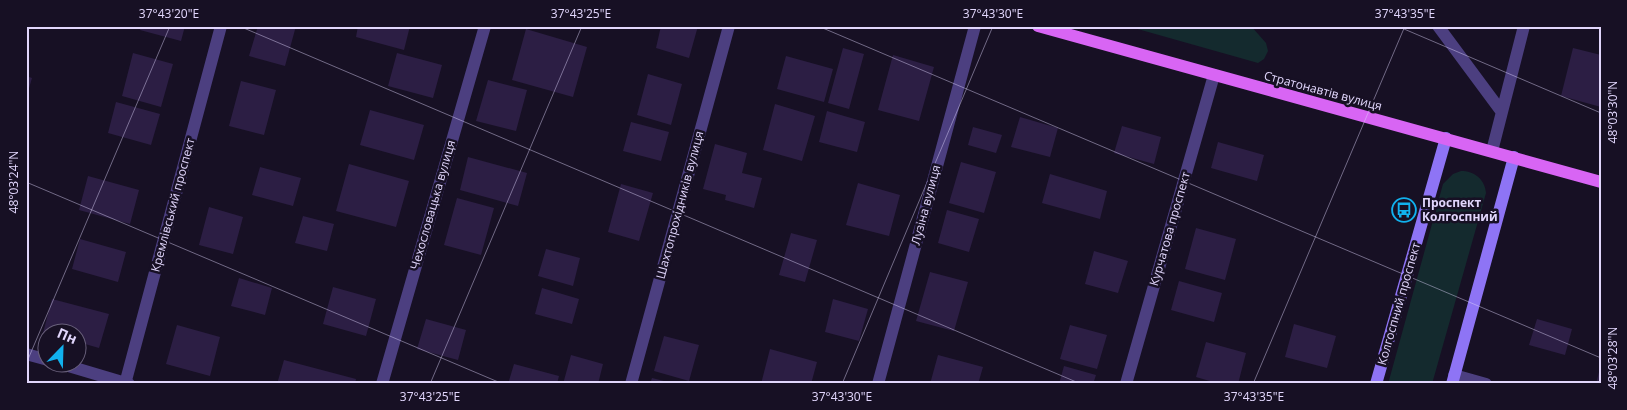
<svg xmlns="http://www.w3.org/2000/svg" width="1627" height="410" font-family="'Open Sans',sans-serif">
	<rect width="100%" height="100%" fill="#171024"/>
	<path fill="#142a2e" d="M1127 26H1251L1266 43 1268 51 1264 59 1258 63Z
		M1461 171C1474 171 1485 179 1486 193L1432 384H1388L1443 184 1453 174Z"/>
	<path fill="#2c1e44" d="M141 26H185L181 41 140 30Z
		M258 26H296L285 66 249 56Z
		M358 26H410L404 50 356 37Z
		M661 26H698L689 58 656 48Z
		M526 29 587 47 573 97 512 80Z
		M843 48 864 54 849 109 828 103Z
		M1573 48 1601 55V107L1561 96Z
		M133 53 173 64 161 107 122 96Z
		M397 53 442 65 433 98 388 86Z
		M893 55 934 67 919 121 878 110Z
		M786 56 833 69 824 102 777 89Z
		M648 74 682 84 671 125 637 115Z
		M26 76 32 78 27 95H26Z
		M488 80 527 90 516 131 476 121Z
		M241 81 276 90 264 135 229 126Z
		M116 102 160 114 151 145 108 133Z
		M775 104 815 116 802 161 763 150Z
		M370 110 424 125 414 160 360 145Z
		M827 111 865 122 857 152 819 142Z
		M1020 117 1058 128 1050 157 1011 147Z
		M631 122 669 132 661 161 623 151Z
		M1122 126 1161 137 1154 164 1114 153Z
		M973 127 1002 135 996 153 968 145Z
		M1218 142 1264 155 1257 181 1211 168Z
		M715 144 747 153 742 173 762 178 754 208 725 200 726 195 703 189Z
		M468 157 527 173 518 206 460 190Z
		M961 162 996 172 984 213 949 203Z
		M349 164 409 181 396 227 336 211Z
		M260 167 301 178 293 206 252 195Z
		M1050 174 1107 191 1100 219 1042 203Z
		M88 176 139 190 130 224 79 210Z
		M858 183 900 195 889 236 846 225Z
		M621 184 653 193 639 241 608 232Z
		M457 198 494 208 481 255 444 245Z
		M209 207 243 217 233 254 199 245Z
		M947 210 979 219 969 252 938 243Z
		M303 216 334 224 327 251 295 243Z
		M1196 228 1236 239 1225 280 1185 269Z
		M791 233 817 240 805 282 779 275Z
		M80 239 126 252 118 282 72 269Z
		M546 249 580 258 573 286 538 276Z
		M1094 251 1128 261 1118 293 1085 284Z
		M930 272 968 282 954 331 916 321Z
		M239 278 272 288 265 315 231 306Z
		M1179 281 1222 293 1214 322 1171 310Z
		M333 287 376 299 366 336 323 324Z
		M542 288 579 299 572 324 535 314Z
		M52 299 109 314 99 348 78 342V332H48V334L43 333Z
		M833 299 868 309 859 341 825 332Z
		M426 319 466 330 458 360 417 349Z
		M1537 319 1572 329 1565 355 1529 345Z
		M1294 324 1336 336 1327 368 1285 357Z
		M177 325 220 337 210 376 166 364Z
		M1070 325 1107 335 1097 369 1060 359Z
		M664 336 699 345 689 381 654 371Z
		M1206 342 1246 353 1238 384H1220L1196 377Z
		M770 349 817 362 811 384H761Z
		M571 355 603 364 598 384H563Z
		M938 355 983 367 978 384H930Z
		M284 360 356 379 355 384H277Z
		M514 364 559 376 557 384H508Z
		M1064 366 1096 375 1093 384H1059Z
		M1600 368 1601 384H1596Z
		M652 378 672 383V384H650Z"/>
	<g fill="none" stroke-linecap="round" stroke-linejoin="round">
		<path stroke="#4c3f80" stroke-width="12" d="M1438 26 1501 111
			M1492 151 1524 26
			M26 354 48 360
			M55 362 129 384
			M1454 375 1486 384
			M125 384 221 26
			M382 384 485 26
			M631 384 729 26
			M878 384 975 26
			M1126 384 1214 75"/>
		<path stroke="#8e74f5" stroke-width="12" d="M1376 384 1446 138
			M1452 384 1514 157"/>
		<path stroke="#d865f4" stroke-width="12" d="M1038 26 1601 182"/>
	</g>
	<path fill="none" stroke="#e1d6fc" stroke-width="1" stroke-opacity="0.45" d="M239 26 1081 384M818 26 1601 358M1397 26 1601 113M26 182 503 384M26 364 170 26M430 384 582 26M842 384 993 26M1253 384 1405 26"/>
	<defs>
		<g id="bus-ring" transform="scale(1.25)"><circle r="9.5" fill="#171024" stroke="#11b1ee" stroke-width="1.5"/><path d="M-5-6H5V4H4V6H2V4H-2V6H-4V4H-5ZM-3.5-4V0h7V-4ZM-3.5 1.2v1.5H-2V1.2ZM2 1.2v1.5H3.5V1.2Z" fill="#11b1ee"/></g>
	</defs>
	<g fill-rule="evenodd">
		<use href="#bus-ring" x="1404" y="210"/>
	</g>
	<g text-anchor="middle" stroke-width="5" stroke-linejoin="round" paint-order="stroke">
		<g font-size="12" fill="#e1d6fc" stroke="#171024">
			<text transform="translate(1323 91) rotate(15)" y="4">Стратонавтів вулиця</text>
			<text transform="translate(173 205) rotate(-75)" y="4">Кремлівський проспект</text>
			<text transform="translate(433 205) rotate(-74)" y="4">Чехословацька вулиця</text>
			<text transform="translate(680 205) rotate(-75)" y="4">Шахтопрохідників вулиця</text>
			<text transform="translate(926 205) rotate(-75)" y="4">Лузіна вулиця</text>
			<text transform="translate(1170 229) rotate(-74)" y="4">Курчатова проспект</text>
			<text transform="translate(1399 304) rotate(-74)" y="4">Колгоспний проспект</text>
		</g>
		<g font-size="12" font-weight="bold" fill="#e1d6fc" stroke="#171024" text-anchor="start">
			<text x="1422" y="207">Проспект<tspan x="1422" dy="14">Колгоспний</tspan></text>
		</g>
	</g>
	<rect width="1627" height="410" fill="none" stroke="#171024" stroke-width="55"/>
	<g transform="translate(62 348) rotate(23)"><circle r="24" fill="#171024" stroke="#685f7a"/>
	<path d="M0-4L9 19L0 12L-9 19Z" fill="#11b1ee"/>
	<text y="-8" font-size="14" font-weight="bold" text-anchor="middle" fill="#e1d6fc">Пн</text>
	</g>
	<rect x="28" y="28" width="1572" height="354" fill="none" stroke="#e1d6fc" stroke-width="2"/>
	<g font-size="12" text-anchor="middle" fill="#e1d6fc">
		<text x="169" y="18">37°43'20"E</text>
		<text x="581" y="18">37°43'25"E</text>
		<text x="993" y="18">37°43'30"E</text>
		<text x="1405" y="18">37°43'35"E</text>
		<text transform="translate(1613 112) rotate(-90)" y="4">48°03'30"N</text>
		<text transform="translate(14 182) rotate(-90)" y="4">48°03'24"N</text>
		<text transform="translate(1613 358) rotate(-90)" y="4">48°03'28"N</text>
		<text x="430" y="401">37°43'25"E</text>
		<text x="842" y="401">37°43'30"E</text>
		<text x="1254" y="401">37°43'35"E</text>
	</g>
</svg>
